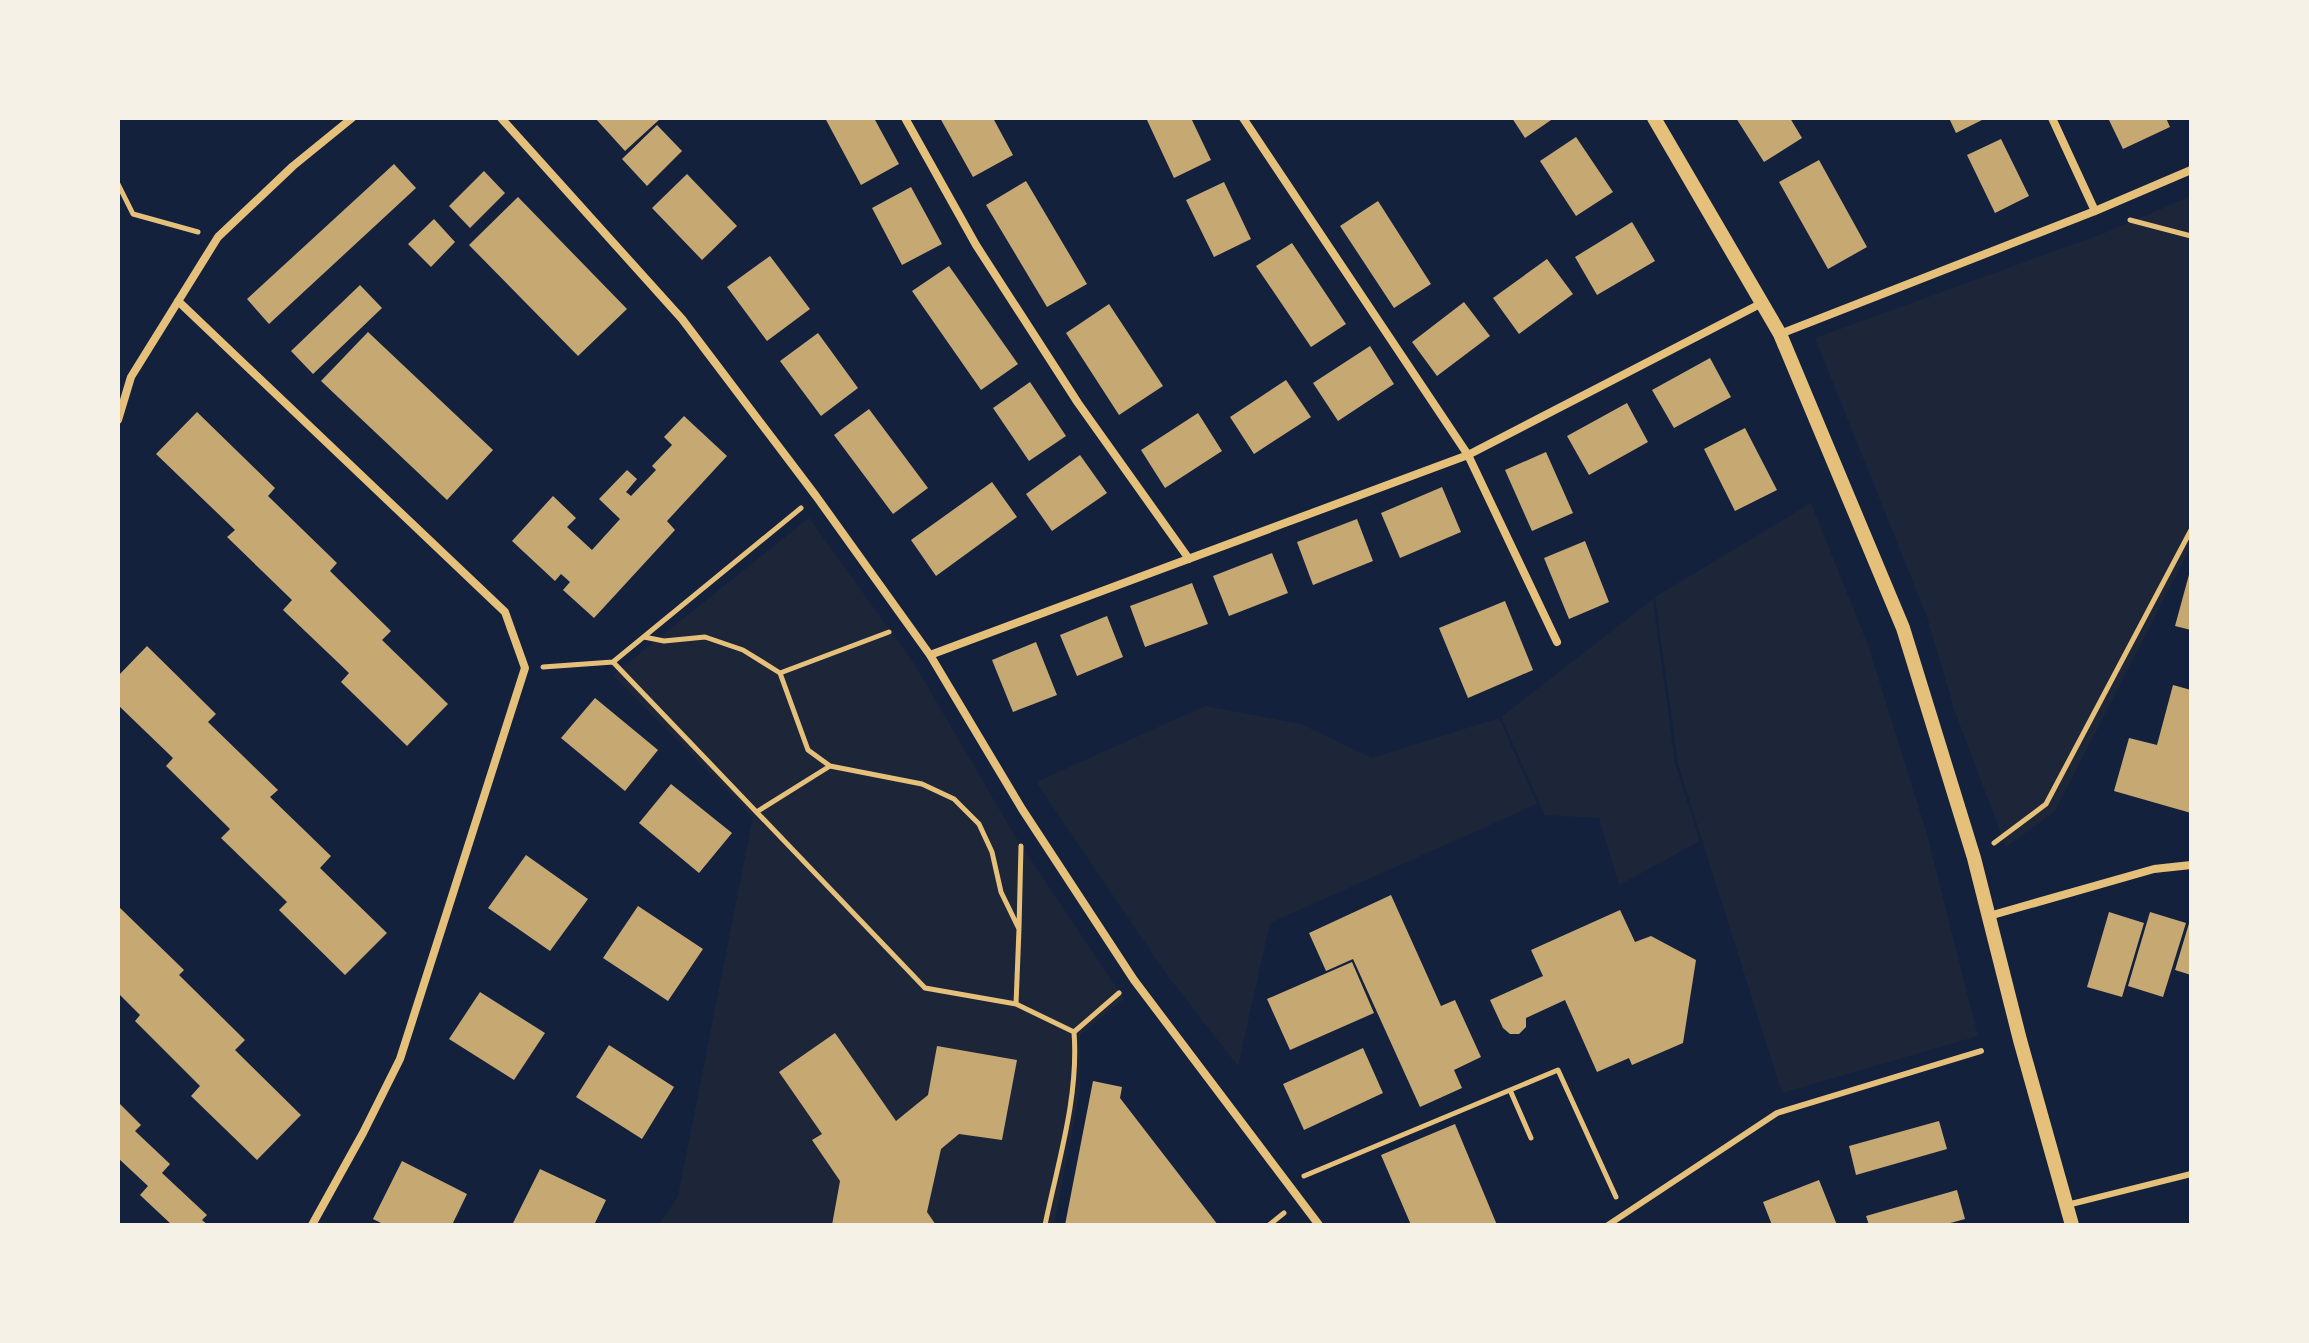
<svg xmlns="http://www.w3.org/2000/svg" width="2309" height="1343" font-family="'IBM Plex Sans',sans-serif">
	<rect width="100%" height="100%" fill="#14213d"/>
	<path fill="#1d2539" d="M2191 196V546L2055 811 2006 847 1955 712 1927 617 1815 338 2107 232Z
		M1811 503 1868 645 1926 831 1978 1036 1782 1093 1678 764 1655 597Z
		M809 518 915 665 1015 836 1124 999 1080 1035V1090L1054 1225H659L678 1196 753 817 613 675Z
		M1653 599 1675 764 1700 841 1619 885 1599 818 1545 815 1501 717Z
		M1205 706 1301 724 1372 758 1499 718 1537 804 1270 923 1238 1066 1167 975 1036 782Z"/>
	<path fill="#c6a872" d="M595 118H661L625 151Z
		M825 118H874L899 164 861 185Z
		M940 118H993L1013 155 973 177Z
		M1152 118H1191L1211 160 1174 178 1147 120Z
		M1512 118H1554L1525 138Z
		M1736 118H1790L1802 138 1764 162Z
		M1949 118H1986L1956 133Z
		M2108 118H2166L2170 127 2123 149Z
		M657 125 682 151 647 186 622 159Z
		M1576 137 1613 192 1576 216 1540 161Z
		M2001 139 2029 196 1995 213 1967 155Z
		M1819 160 1867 247 1828 269 1779 182Z
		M394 164 416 188 269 324 247 299Z
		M484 171 505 193 470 228 449 206Z
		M687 174 737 226 702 260 652 208Z
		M1026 181 1087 284 1047 307 986 205Z
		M1224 182 1251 239 1214 257 1186 200Z
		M911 187 942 244 902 265 872 208Z
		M518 197 627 309 578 356 469 245Z
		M1378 201 1431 284 1394 308 1340 226Z
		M434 219 455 242 431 267 408 244Z
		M1632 222 1655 261 1597 295 1575 257Z
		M1292 243 1346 324 1311 347 1256 266Z
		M770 256 810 309 767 341 727 287Z
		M1547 259 1573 294 1519 334 1493 298Z
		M949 266 1018 364 981 390 912 291Z
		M360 285 382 308 313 374 291 351Z
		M1464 302 1490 336 1437 376 1412 342Z
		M1109 304 1163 386 1119 415 1066 333Z
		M368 332 493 450 447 500 321 381Z
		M818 333 858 388 821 416 780 361Z
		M1370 346 1394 384 1338 421 1313 383Z
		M1710 358 1731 397 1674 428 1652 390Z
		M1286 380 1311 417 1254 454 1230 417Z
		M1030 382 1066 436 1029 461 993 408Z
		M1627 403 1648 442 1589 475 1567 436Z
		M869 409 928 488 893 514 834 435Z
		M197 412 275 488 268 496 337 563 330 571 391 631 382 640 448 704 407 746 341 682 349 673 283 610 292 600 227 537 235 530 156 454Z
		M1198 413 1222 451 1165 488 1141 450Z
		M684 416 727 456 667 521 675 530 594 618 563 590 570 582 561 574 555 581 512 541 553 496 576 518 567 527 592 550 620 519 599 499 627 470 637 479 626 492 631 496 656 470 652 466 672 445 664 437Z
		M1745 428 1777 490 1735 511 1704 449Z
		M1546 452 1573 513 1532 531 1505 470Z
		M1080 455 1107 493 1052 531 1026 494Z
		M992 482 1017 517 936 576 911 540Z
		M1442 487 1461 532 1400 558 1381 513Z
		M1357 519 1373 561 1313 585 1297 542Z
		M1585 541 1609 602 1569 619 1544 558Z
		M1272 553 1288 593 1229 616 1213 576Z
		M2190 571H2191V630L2175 626Z
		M1192 583 1208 624 1145 647 1130 606Z
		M1505 601 1533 670 1468 698 1439 628Z
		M1107 616 1123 657 1077 676 1060 635Z
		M1036 642 1057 695 1013 712 992 660Z
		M147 646 216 714 208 722 278 790 270 797 331 856 320 868 387 933 345 975 279 910 287 902 221 838 230 829 166 766 173 758 118 705V676Z
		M2173 685 2191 690V813L2114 791 2129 738 2157 745Z
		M595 698 658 750 625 791 561 738Z
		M671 784 732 833 699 873 639 823Z
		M526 855 588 899 550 951 488 908Z
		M1391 895 1441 1006 1455 1000 1481 1057 1454 1070 1462 1088 1420 1107 1353 959 1326 971 1309 933Z
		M118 906 184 970 179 975 245 1040 235 1050 301 1115 257 1160 191 1096 200 1086 135 1021 140 1015 118 993Z
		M638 906 703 949 668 1001 603 958Z
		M1620 910 1635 942 1651 936 1696 960 1683 1043 1632 1065 1629 1058 1597 1072 1565 1000 1526 1018V1027L1519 1034H1510L1503 1028 1490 1000 1543 976 1531 950Z
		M2109 912 2144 923 2122 997 2087 987Z
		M2150 912 2186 923 2163 997 2128 986Z
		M2190 920H2191V975L2175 970Z
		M1352 962 1374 1013 1290 1050 1267 999Z
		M480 992 545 1033 514 1080 449 1039Z
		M835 1033 896 1121 928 1095 937 1046 1017 1060 1002 1140 959 1134 941 1149 927 1212 936 1225H832L840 1181 812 1140 822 1134 779 1072Z
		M609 1045 674 1087 642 1139 576 1097Z
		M1363 1048 1383 1093 1304 1130 1283 1084Z
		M1093 1081 1122 1087 1120 1098 1218 1225H1065Z
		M118 1102 141 1125 135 1131 170 1164 162 1173 207 1215 202 1220 208 1225H172L140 1195 148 1186 118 1158Z
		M1939 1121 1947 1149 1856 1175 1849 1146Z
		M1455 1124 1497 1225H1411L1381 1155Z
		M402 1161 467 1194 452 1225H385L373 1219Z
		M540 1169 606 1200 594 1225H512Z
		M1819 1180 1837 1225H1772L1763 1202Z
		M1957 1190 1965 1219 1943 1225H1869L1866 1216Z"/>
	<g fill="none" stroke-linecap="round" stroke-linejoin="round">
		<path stroke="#e5c07b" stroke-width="5" d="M118 184 133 214 198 232
			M2130 220 2191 236
			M644 637 664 641 705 637 743 650 780 673 889 632
			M613 662 801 508
			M543 667 613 662 925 988 1016 1004 1074 1032
			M830 766 922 784 954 799 979 824 992 852 1001 892 1019 929 1016 1004
			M758 811 830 766 808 750 780 673
			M1994 843 2046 804 2191 530
			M1019 928 1021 846
			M1510 1090 1531 1138
			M1304 1176 1558 1070 1616 1197
			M1045 1225C1058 1162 1079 1097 1074 1032L1119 993
			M1269 1225 1284 1213"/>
		<path stroke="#e5c07b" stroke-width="6" d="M2067 1205 2191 1174
			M1608 1225 1777 1113 1981 1051"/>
		<path stroke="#e5c07b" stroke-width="8" d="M501 118 682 319 816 496 930 655 1022 809 1134 980 1319 1225
			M905 118 976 245 1078 403 1189 559
			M1243 118 1468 455 1557 642
			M2052 118 2095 211
			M178 301 505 612 525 668 400 1059 363 1133 312 1225
			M1780 334 2095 211 2191 170
			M118 420 131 377 218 237 293 166 352 118
			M930 655 1468 455 1762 303
			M1989 916 2154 869 2191 865"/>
		<path stroke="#e5c07b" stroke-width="14" d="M1654 118 1780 334 1903 628 1974 858 2020 1040 2072 1225"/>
	</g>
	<rect width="2309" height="1343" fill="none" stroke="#f6f1e7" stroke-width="240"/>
</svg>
